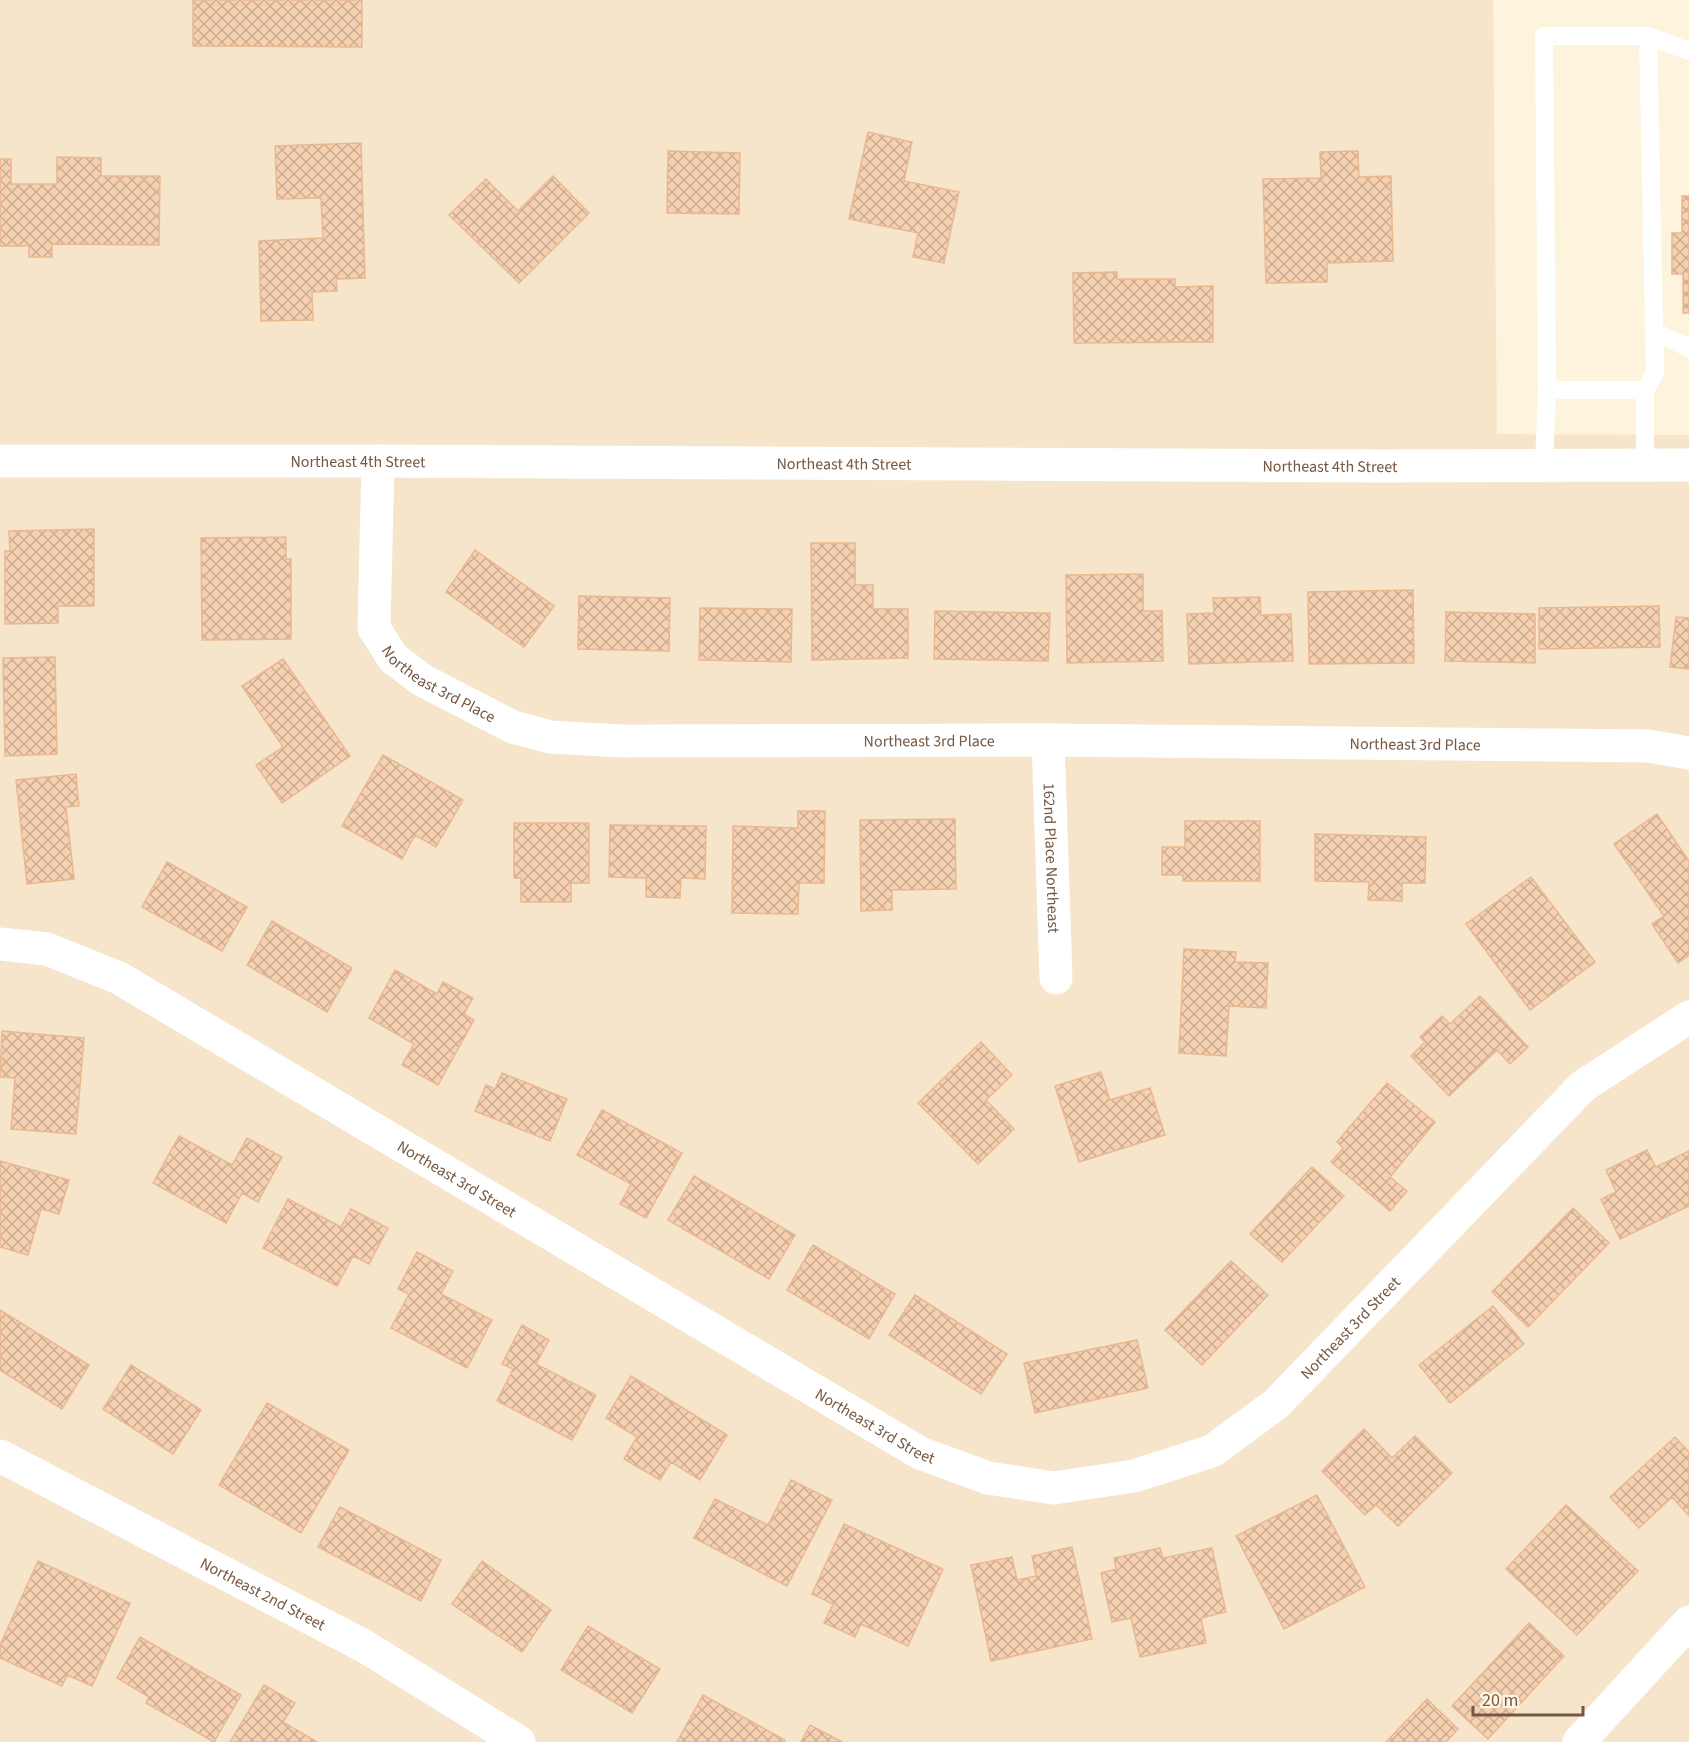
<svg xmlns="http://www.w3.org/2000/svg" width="1689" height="1742" font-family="'Source Sans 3',sans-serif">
	<defs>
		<pattern id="building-cross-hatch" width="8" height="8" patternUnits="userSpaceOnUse" patternTransform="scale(1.5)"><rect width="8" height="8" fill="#f6d1b1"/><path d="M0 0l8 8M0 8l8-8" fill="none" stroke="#ccac92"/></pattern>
	</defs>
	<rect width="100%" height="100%" fill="#fef3dc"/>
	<path fill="#f6e5ca" d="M0 0H1493L1497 434 1689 435V1742H0Z"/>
	<path fill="url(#building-cross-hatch)" stroke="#eab890" stroke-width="1.5" d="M193 0H362V47L193 46Z
		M868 132 912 142 904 181 959 192 944 263 913 257 918 233 849 219Z
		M361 143 365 278 336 279 337 291 312 292 313 320 261 321 259 241 323 238 321 198 277 199 275 146Z
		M668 151 740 153 739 214 667 213Z
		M1358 151 1359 177 1391 176 1393 261 1327 263V282L1266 283 1263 179 1321 178 1320 152Z
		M57 157 101 158V176H160L159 245 52 244V257H29V246H0V159H11V184H57Z
		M553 176 589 213 519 283 449 215 486 179 518 211Z
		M1682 196H1689V313H1683V274H1672V233H1682Z
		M1117 272V279H1175V287L1213 286V342L1074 343 1073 273Z
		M94 529V606H58V623L5 624V551H10L9 531Z
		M286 537V559H291V639L202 640 201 538Z
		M811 543H855V585H873V609H908V658L812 660Z
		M475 550 554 606 524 647 446 592Z
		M1143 574V611H1162L1163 661 1067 663 1066 575Z
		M1413 590 1414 663 1309 664 1308 592Z
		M579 596 670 598 669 651 578 649Z
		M1260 597 1261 615 1291 614 1293 661 1189 664 1187 614 1214 613 1213 598Z
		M1659 606 1660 647 1539 649V608Z
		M700 608 792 609 791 662 699 660Z
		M935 611 1050 613 1048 661 934 659Z
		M1446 612 1535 614V663L1445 661Z
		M1676 617 1689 618V669L1670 667Z
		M55 657 57 754 5 756 3 658Z
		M283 659 350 756 282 803 256 765 283 747 242 686Z
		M383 755 463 800 436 847 415 835 402 859 342 826Z
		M76 774 79 806 66 807 74 879 27 884 16 780Z
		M798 811H825L824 883H799L798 914 732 913 733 826 798 828Z
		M1657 814 1689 861V955L1678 963 1652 924 1664 916 1614 844Z
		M955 819 956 889 892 890V910L861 911 860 820Z
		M1185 821H1260V881H1183V875H1162V847H1185Z
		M514 823H589V883H571V902H521V878H514Z
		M610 825 706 826 705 879 681 878 680 898 646 897V878L609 877Z
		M1315 834 1426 837 1425 883H1402V901L1368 900 1369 882 1315 881Z
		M167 862 247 907 222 951 142 907Z
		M1531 877 1595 962 1530 1010 1466 924Z
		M272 921 352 968 327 1012 247 965Z
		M1184 949 1236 952 1235 962 1268 963 1266 1008 1229 1006 1226 1056 1179 1053Z
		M395 970 437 994 443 982 473 998 464 1014 474 1020 438 1085 402 1065 414 1044 369 1018Z
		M1480 996 1528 1047 1510 1064 1497 1050 1449 1096 1411 1056 1425 1042 1420 1037 1442 1016 1450 1024Z
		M2 1031 84 1038 76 1134 11 1129 15 1078 0 1077Z
		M981 1042 1012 1075 986 1100 1014 1129 978 1164 918 1103Z
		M1101 1072 1110 1100 1150 1088 1165 1135 1079 1162 1055 1086Z
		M502 1073 567 1099 550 1141 475 1111 486 1085 495 1089Z
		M1387 1083 1435 1122 1390 1177 1407 1191 1390 1211 1331 1162 1343 1148 1337 1142Z
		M602 1110 682 1153 646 1218 620 1204 631 1184 577 1155Z
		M179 1136 232 1165 247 1138 282 1157 258 1202 242 1193 226 1223 153 1183Z
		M1647 1150 1656 1167 1689 1151V1206L1620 1239 1601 1199 1616 1192 1606 1170Z
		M0 1161 69 1180 59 1214 41 1209 28 1255 0 1247Z
		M1312 1167 1344 1196 1282 1262 1250 1234Z
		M694 1176 795 1235 769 1279 668 1220Z
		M288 1199 341 1227 351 1209 388 1228 369 1264 353 1256 337 1286 263 1248Z
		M1573 1208 1609 1243 1528 1327 1492 1292Z
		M813 1245 895 1294 869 1339 787 1290Z
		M417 1252 453 1271 441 1294 492 1320 467 1368 391 1328 409 1294 398 1289Z
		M1231 1261 1268 1295 1202 1365 1165 1330Z
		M915 1295 1007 1354 981 1394 889 1335Z
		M1493 1306 1524 1344 1450 1403 1419 1365Z
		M0 1310 89 1365 62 1409 0 1370Z
		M522 1325 549 1340 536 1364 596 1395 572 1440 497 1401 513 1369 502 1364Z
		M1137 1340 1148 1388 1035 1413 1024 1363Z
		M131 1365 201 1410 173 1454 103 1409Z
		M631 1376 727 1435 700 1480 671 1462 660 1480 624 1459 637 1437 606 1418Z
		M267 1403 349 1450 301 1533 219 1485Z
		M1364 1429 1392 1458 1415 1436 1452 1473 1398 1526 1376 1505 1365 1515 1322 1471Z
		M1675 1437 1689 1452V1516L1672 1497 1639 1528 1610 1497Z
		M791 1480 832 1500 787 1586 694 1538 715 1499 768 1525Z
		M1317 1495 1365 1587 1284 1629 1236 1536Z
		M1566 1505 1638 1571 1577 1635 1506 1569Z
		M340 1507 441 1560 421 1601 318 1547Z
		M844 1524 943 1569 908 1646 861 1624 855 1637 824 1623 833 1604 812 1594Z
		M1072 1547 1092 1639 991 1661 971 1565 1012 1557 1017 1580 1036 1576 1032 1556Z
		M1160 1548 1163 1558 1212 1548 1226 1612 1201 1618 1206 1643 1140 1657 1131 1618 1112 1622 1101 1573 1116 1569 1114 1558Z
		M38 1561 130 1603 92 1686 67 1675 62 1686 0 1658V1645Z
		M482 1561 551 1610 522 1652 452 1604Z
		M1529 1623 1564 1656 1488 1739 1452 1706Z
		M588 1626 660 1669 632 1713 561 1670Z
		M140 1637 241 1695 214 1742 146 1703 149 1697 117 1678Z
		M264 1685 295 1703 283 1722 317 1742H230Z
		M703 1695 785 1740 784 1742H677Z
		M1427 1699 1458 1729 1446 1742H1386Z
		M810 1725 842 1742H801Z"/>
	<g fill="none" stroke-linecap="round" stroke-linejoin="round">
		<path stroke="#fff" stroke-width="18" d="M1655 332 1689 348
			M1547 390H1645
			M1544 464 1547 390 1544 36H1648L1689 51
			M1645 465V390L1655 373 1648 36"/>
		<g stroke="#fff" stroke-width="33">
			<path id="s1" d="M0 461H378L1382 466 1689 465"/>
			<path id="s2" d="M378 461 374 628 393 658 422 680 513 727 550 737 621 741 1048 740 1648 746 1689 753"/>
			<path id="s3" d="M1048 740 1056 978"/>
			<path id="s4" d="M0 944 47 949 119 978 920 1453 988 1478 1054 1488 1134 1476 1212 1451 1276 1404 1583 1086 1689 1017"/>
			<path id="s5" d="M0 1456 364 1646 519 1742"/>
			<path d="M1579 1742 1689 1622"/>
		</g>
	</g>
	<g text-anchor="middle" stroke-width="4.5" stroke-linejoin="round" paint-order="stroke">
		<g font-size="16" fill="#755843" stroke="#fff6e4">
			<text dy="6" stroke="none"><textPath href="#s1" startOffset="358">Northeast 4th Street</textPath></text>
			<text dy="6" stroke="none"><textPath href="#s1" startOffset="844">Northeast 4th Street</textPath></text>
			<text dy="6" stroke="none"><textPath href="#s1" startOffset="1330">Northeast 4th Street</textPath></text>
			<text dy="6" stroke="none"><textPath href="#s2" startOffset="255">Northeast 3rd Place</textPath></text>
			<text dy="6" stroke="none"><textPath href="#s2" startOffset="759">Northeast 3rd Place</textPath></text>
			<text dy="6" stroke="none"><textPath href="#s2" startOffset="1245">Northeast 3rd Place</textPath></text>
			<text dy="6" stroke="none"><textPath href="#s3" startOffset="118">162nd Place Northeast</textPath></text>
			<text dy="6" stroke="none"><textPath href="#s4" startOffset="518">Northeast 3rd Street</textPath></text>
			<text dy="6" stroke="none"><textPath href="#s4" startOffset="1544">Northeast 3rd Street</textPath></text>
			<text dy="6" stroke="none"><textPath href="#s4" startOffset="1004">Northeast 3rd Street</textPath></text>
			<text dy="6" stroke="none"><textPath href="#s5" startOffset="297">Northeast 2nd Street</textPath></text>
		</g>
	</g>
	<path d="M1473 1706v9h110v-9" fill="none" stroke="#755843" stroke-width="3"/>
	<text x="1482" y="1706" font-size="18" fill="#755843" stroke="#fff6e4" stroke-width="4.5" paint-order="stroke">20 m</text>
</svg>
